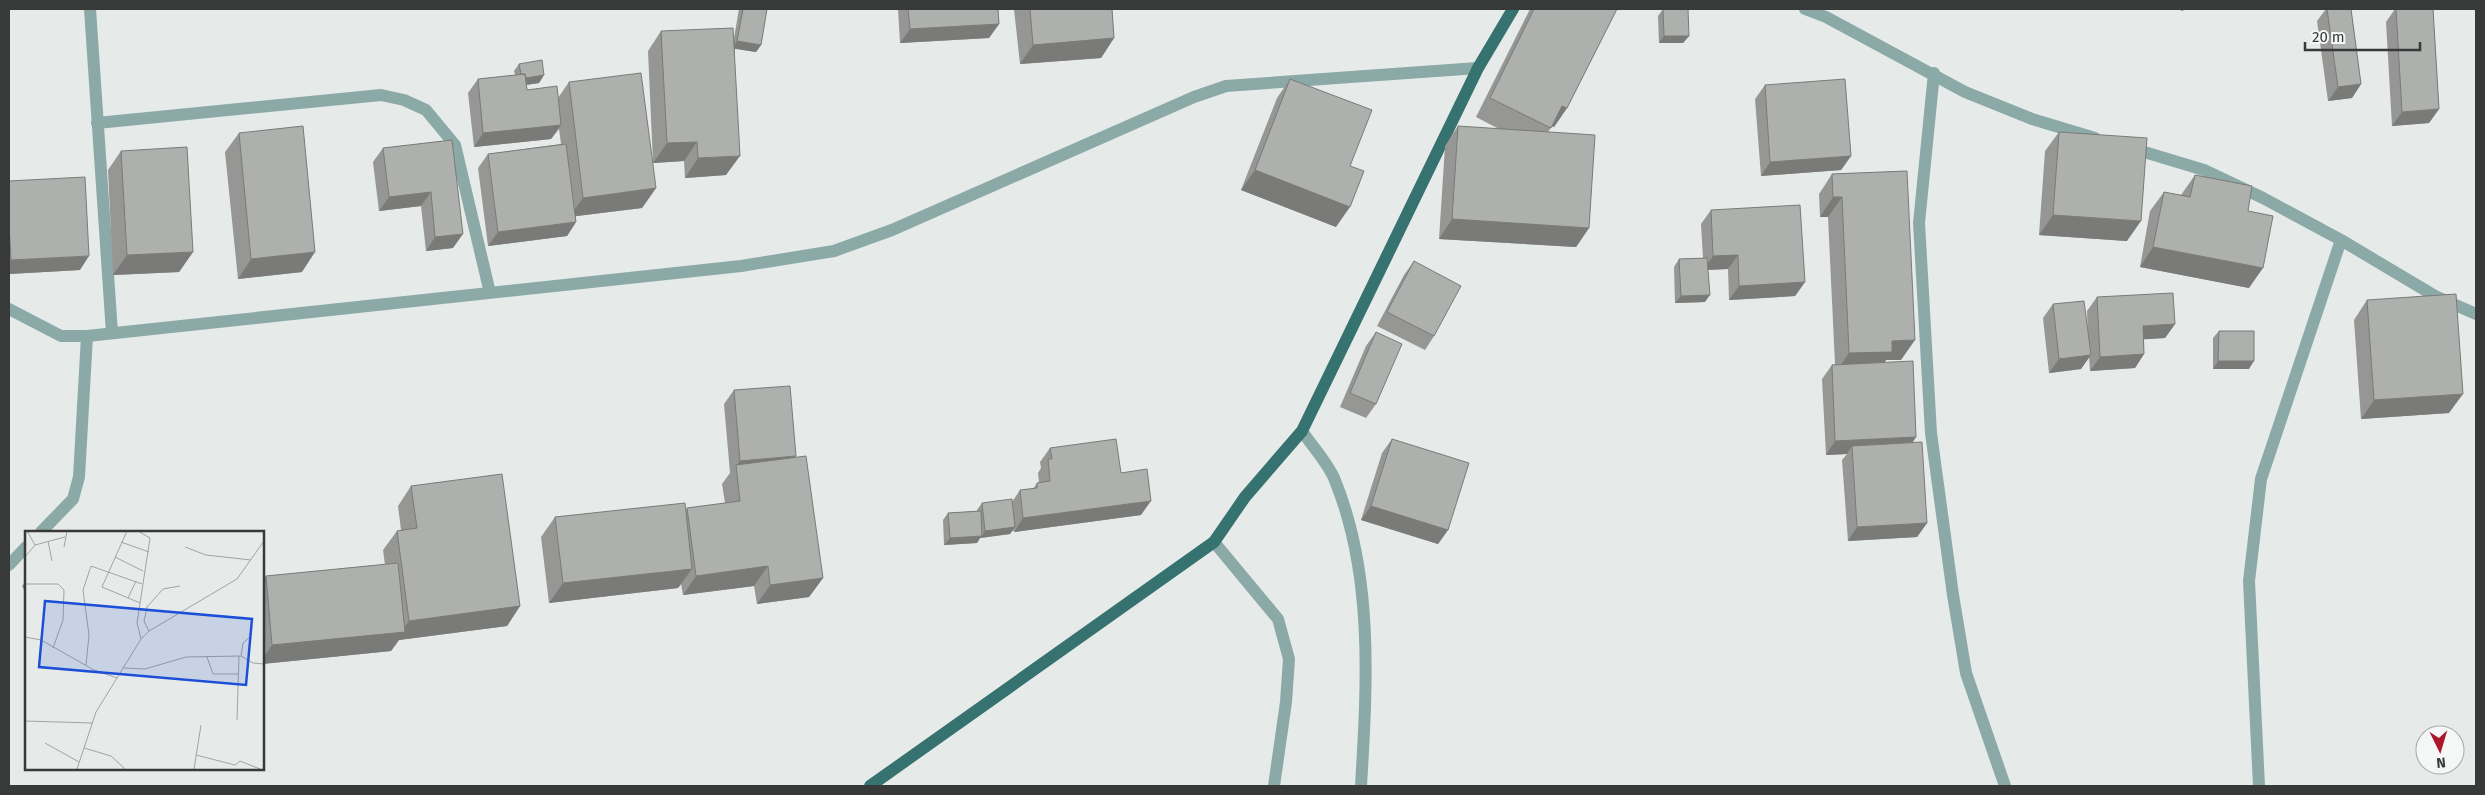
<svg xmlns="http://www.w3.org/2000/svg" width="2485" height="795" font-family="'Fira Sans',sans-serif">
	<rect width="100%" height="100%" fill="#e6eae8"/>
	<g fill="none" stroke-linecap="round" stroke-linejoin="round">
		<path stroke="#8aa9a7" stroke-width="12" d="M90 9 112 333
			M1805 9 1826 17 1965 92 2032 119 2095 138
			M1934 73 1919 223 1931 433 1953 595 1966 673 2005 786
			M97 123 381 95 404 100 426 110 455 145 490 293
			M2131 148 2204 170 2263 198 2341 240 2435 296 2476 314
			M9 309 61 336H87L741 266 834 251 892 230 1194 97 1226 86 1478 68
			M1302 431C1312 446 1327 462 1334 478 1374 574 1367 685 1361 786
			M41 532 73 499 79 477 87 336
			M1214 542 1278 619 1289 659 1286 702 1274 786
			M9 565 26 547
			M2259 786 2249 581 2261 479 2341 240"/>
		<path stroke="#357270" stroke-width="12" d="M870 786 1214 542 1245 497 1302 431 1478 68 1513 9"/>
	</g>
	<path fill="#969795" d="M739 9H767L761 45 756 52 735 49 726 175 685 178 684 161 653 163 648 51 661 31 734 38Z
		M898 9H998L999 24 989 38 900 43Z
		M1014 9H1112L1114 38 1101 58 1020 64Z
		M1530 9H1617L1567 108 1554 127 1552 126 1548 132 1589 228 1576 247 1439 239 1445 146 1458 126 1499 129 1476 117Z
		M1663 9 1689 36 1683 43H1659L1658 16Z
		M2326 9H2351L2361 84 2352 98 2328 101 2317 21Z
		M2395 9H2433L2439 109 2429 123 2392 126 2386 22Z
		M519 64 544 75 539 83 527 85V90L558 98 569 82 656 188 642 208 576 216V222L567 236 488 246 478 168 488 154 561 144 559 129 551 139 474 147 468 93 478 79 515 75 514 71Z
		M1290 79 1350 166 1336 227 1241 190 1277 98Z
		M1765 85 1851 156 1841 170 1761 176 1755 99Z
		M2059 132 2127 241 2039 235 2045 151Z
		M239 133 302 272 238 279 225 152Z
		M452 140 453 248 426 251 421 206 379 211 373 162 383 148Z
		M121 151 193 252 179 272 113 275 108 170Z
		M1907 171 1901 360H1886L1885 362 1916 437 1913 442 1927 523 1917 537 1848 541 1842 460 1847 454 1826 455 1822 379 1832 365 1835 364 1828 217H1820L1819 194 1832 174Z
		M2195 175 2248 211 2249 288 2140 267 2150 211 2164 192 2181 195Z
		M9 181 80 270 9 274Z
		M1711 210 1805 282 1795 296 1729 300 1728 269 1708 270 1705 302 1675 303 1674 267 1679 259 1703 258 1701 224Z
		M1414 261 1434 336 1425 350 1377 326 1404 275Z
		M2097 297 2175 324 2165 338 2144 339V354L2135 368 2090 371 2089 356 2081 369 2049 373 2043 318 2053 304 2088 338 2087 311Z
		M2367 300 2449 413 2361 419 2354 320Z
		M2219 331 2249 369H2213V338Z
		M1376 332V404L1366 418 1340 407 1366 346Z
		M734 390 796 456 795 457 823 578 809 597 757 604 754 586 683 595 681 584 678 588 549 603 541 537 555 517 686 510 687 508 725 503 722 484 730 473 724 404Z
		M1392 439 1448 530 1438 544 1361 520 1382 453Z
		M1050 448 1121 473 1141 515 1014 532 1013 530 1010 534 980 538 977 543 944 545 943 520 948 513 977 511V510L982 503 1012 502 1020 490 1033 489 1037 483H1039L1038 473 1041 468 1040 462Z
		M411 486 520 606 507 626 399 640 391 651 262 664V581L266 576 385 565 383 550 397 531 401 530 398 506Z
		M26 580V594L22 586Z"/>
	<path fill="#7a7b79" d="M2177 9H2184L2183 11Z
		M999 24 989 38 900 43 910 29Z
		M1664 36H1689L1683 43H1659Z
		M1114 38 1101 58 1020 64 1033 45Z
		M737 41 761 45 756 52 732 48Z
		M544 75 539 83 517 86 522 79Z
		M2361 84 2352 98 2328 101 2338 87Z
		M1562 106 1567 108 1554 127 1548 125Z
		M2439 109 2429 123 2392 126 2402 112Z
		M561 125 551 139 474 147 483 133Z
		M697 142 684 161 653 163 667 143Z
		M740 156 726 175 685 178 698 158Z
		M1851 156 1841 170 1761 176 1770 162Z
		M1255 170 1350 207 1336 227 1241 190Z
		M656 188 642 208 569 217 583 198Z
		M431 192 421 206 379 211 389 197Z
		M1833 197H1842L1828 217H1820Z
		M2053 215 2141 221 2127 241 2039 235Z
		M1452 219 1589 228 1576 247 1439 239Z
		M576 222 567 236 488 246 498 232Z
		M463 234 453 248 426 251 435 237Z
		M2153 247 2263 268 2249 288 2140 267Z
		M193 252 179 272 113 275 127 255Z
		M315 252 302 272 238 279 251 259Z
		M1738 255 1728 269 1703 270 1713 256Z
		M89 256 80 270 9 274V263L11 260Z
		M1805 282 1795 296 1729 300 1739 286Z
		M1710 295 1705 302 1675 303 1681 296Z
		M2175 324 2165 338 2133 340 2143 326Z
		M1915 340 1901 360H1886L1878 371 1835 373 1849 353 1892 341Z
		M2144 354 2135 368 2090 371 2100 357Z
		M2091 355 2081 369 2049 373 2059 359Z
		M2218 361H2254L2249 369H2213Z
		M2463 394 2449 413 2361 419 2374 400Z
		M1916 437 1906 451 1852 446 1847 454 1826 455 1835 441Z
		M796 456 786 470 736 466 740 461Z
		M1151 501 1141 515 1014 532 1023 518Z
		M1371 506 1448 530 1438 544 1361 520Z
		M1927 523 1917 537 1848 541 1857 527Z
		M1015 527 1010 534 980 538 977 543 944 545 950 538 982 536 985 531Z
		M768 566 754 586 683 595 696 576Z
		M692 569 678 588 549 603 563 583Z
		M823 578 809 597 757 604 770 585Z
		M520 606 507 626 399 640 391 651 262 664V659L272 645 401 632 409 621Z"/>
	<path fill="#aeb0ad" stroke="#7a7b79" d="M743 9H767L761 45 737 41Z
		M908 9H998L999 24 910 29Z
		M1030 9H1112L1114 38 1033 45Z
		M1534 9H1617L1567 108 1562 106 1551 128 1490 98Z
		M1663 9H1688L1689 36H1664Z
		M2327 9H2351L2361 84 2338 87Z
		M2396 9H2433L2439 109 2402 112Z
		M733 28 740 156 698 158 697 142 667 143 661 31Z
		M542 60 544 75 526 78 525 74H521L519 64Z
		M641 73 656 188 583 198 569 82Z
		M525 74 527 90 557 86 561 125 483 133 478 79Z
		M1290 79 1372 110 1350 166 1364 171 1350 207 1255 170Z
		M1845 79 1851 156 1770 162 1765 85Z
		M303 126 315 252 251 259 239 133Z
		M1458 126 1595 135 1589 228 1452 219Z
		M2059 132 2147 138 2141 221 2053 215Z
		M452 140 463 234 435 237 431 192 389 197 383 148Z
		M566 144 576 222 498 232 488 154Z
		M187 147 193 252 127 255 121 151Z
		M1907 171 1915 340 1892 341V352L1849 353 1842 197H1833L1832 174Z
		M2195 175 2252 186 2248 211 2273 216 2263 268 2153 247 2164 192 2190 197Z
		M85 177 89 256 11 260 9 225V181Z
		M1800 205 1805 282 1739 286 1738 255 1713 256 1711 210Z
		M1707 258 1710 295 1681 296 1679 259Z
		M1414 261 1461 286 1434 336 1387 312Z
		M2173 293 2175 324 2143 326 2144 354 2100 357 2097 297Z
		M2456 294 2463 394 2374 400 2367 300Z
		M2084 301 2091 355 2059 359 2053 304Z
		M2219 331H2254V361H2218Z
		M1376 332 1402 344 1376 404 1350 393Z
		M1913 361 1916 437 1835 441 1832 365Z
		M790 386 796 456 740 461 734 390Z
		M1116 439 1121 473 1147 469 1151 501 1023 518 1020 490 1037 488V483L1050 481 1048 459H1052L1050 448Z
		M1392 439 1469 463 1448 530 1371 506Z
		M1922 442 1927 523 1857 527 1852 446Z
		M806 456 823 578 770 585 768 566 696 576 687 508 740 501 736 465Z
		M502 474 520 606 409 621 397 531 417 528 411 486Z
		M1012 499 1015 527 985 531 982 503Z
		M685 503 692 569 563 583 555 517Z
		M981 511 982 536 950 538 948 513Z
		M398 563 405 632 272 645 266 576Z"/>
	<g transform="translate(25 531)">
		<rect width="239" height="239" fill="#e6eae8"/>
		<path fill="none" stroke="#a0a4a2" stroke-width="1" d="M2 0 10 14M102 0 77 56 115 72M113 0 125 7 112 92 116 108M23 10 27 30M96 11 124 21M39 16 42 0M160 16 181 24 226 29M0 26 10 14 40 6M90 26 118 40M0 53H33L39 59 38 89 28 117M103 67 111 50M124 100 119 90 122 76 138 58 155 55M0 106 16 109 69 139 92 147M216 125 218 112 225 106M182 126 188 143H214M61 134 64 104 58 59 66 35 117 53M99 137 120 138 161 126 216 125 228 132 239 133M212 189 214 125M0 190 67 192M20 212 54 231M59 217 86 225 100 238M171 224 210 234 215 230 235 238M52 238 71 181 116 108 124 100 212 48 239 10M169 238 176 194"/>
		<path fill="#1d4ed8" fill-opacity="0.15" stroke="#1d4ed8" stroke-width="2.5" d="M20 70 227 88 221 154 14 136Z"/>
		<rect width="239" height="239" fill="none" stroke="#383a39" stroke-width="2.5"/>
	</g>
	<rect width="2485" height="795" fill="none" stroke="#383a39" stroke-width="20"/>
	<g transform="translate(2440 750) rotate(175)"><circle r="24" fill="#f4f7f5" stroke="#a9abaa"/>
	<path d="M0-4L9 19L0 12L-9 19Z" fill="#ac1729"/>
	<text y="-8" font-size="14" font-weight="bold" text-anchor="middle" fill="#383a39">N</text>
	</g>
	<path d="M2305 42v8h115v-8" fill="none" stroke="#383a39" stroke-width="2.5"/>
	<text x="2312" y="42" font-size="15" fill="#383a39" stroke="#f4f7f5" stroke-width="4" paint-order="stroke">20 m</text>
</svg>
